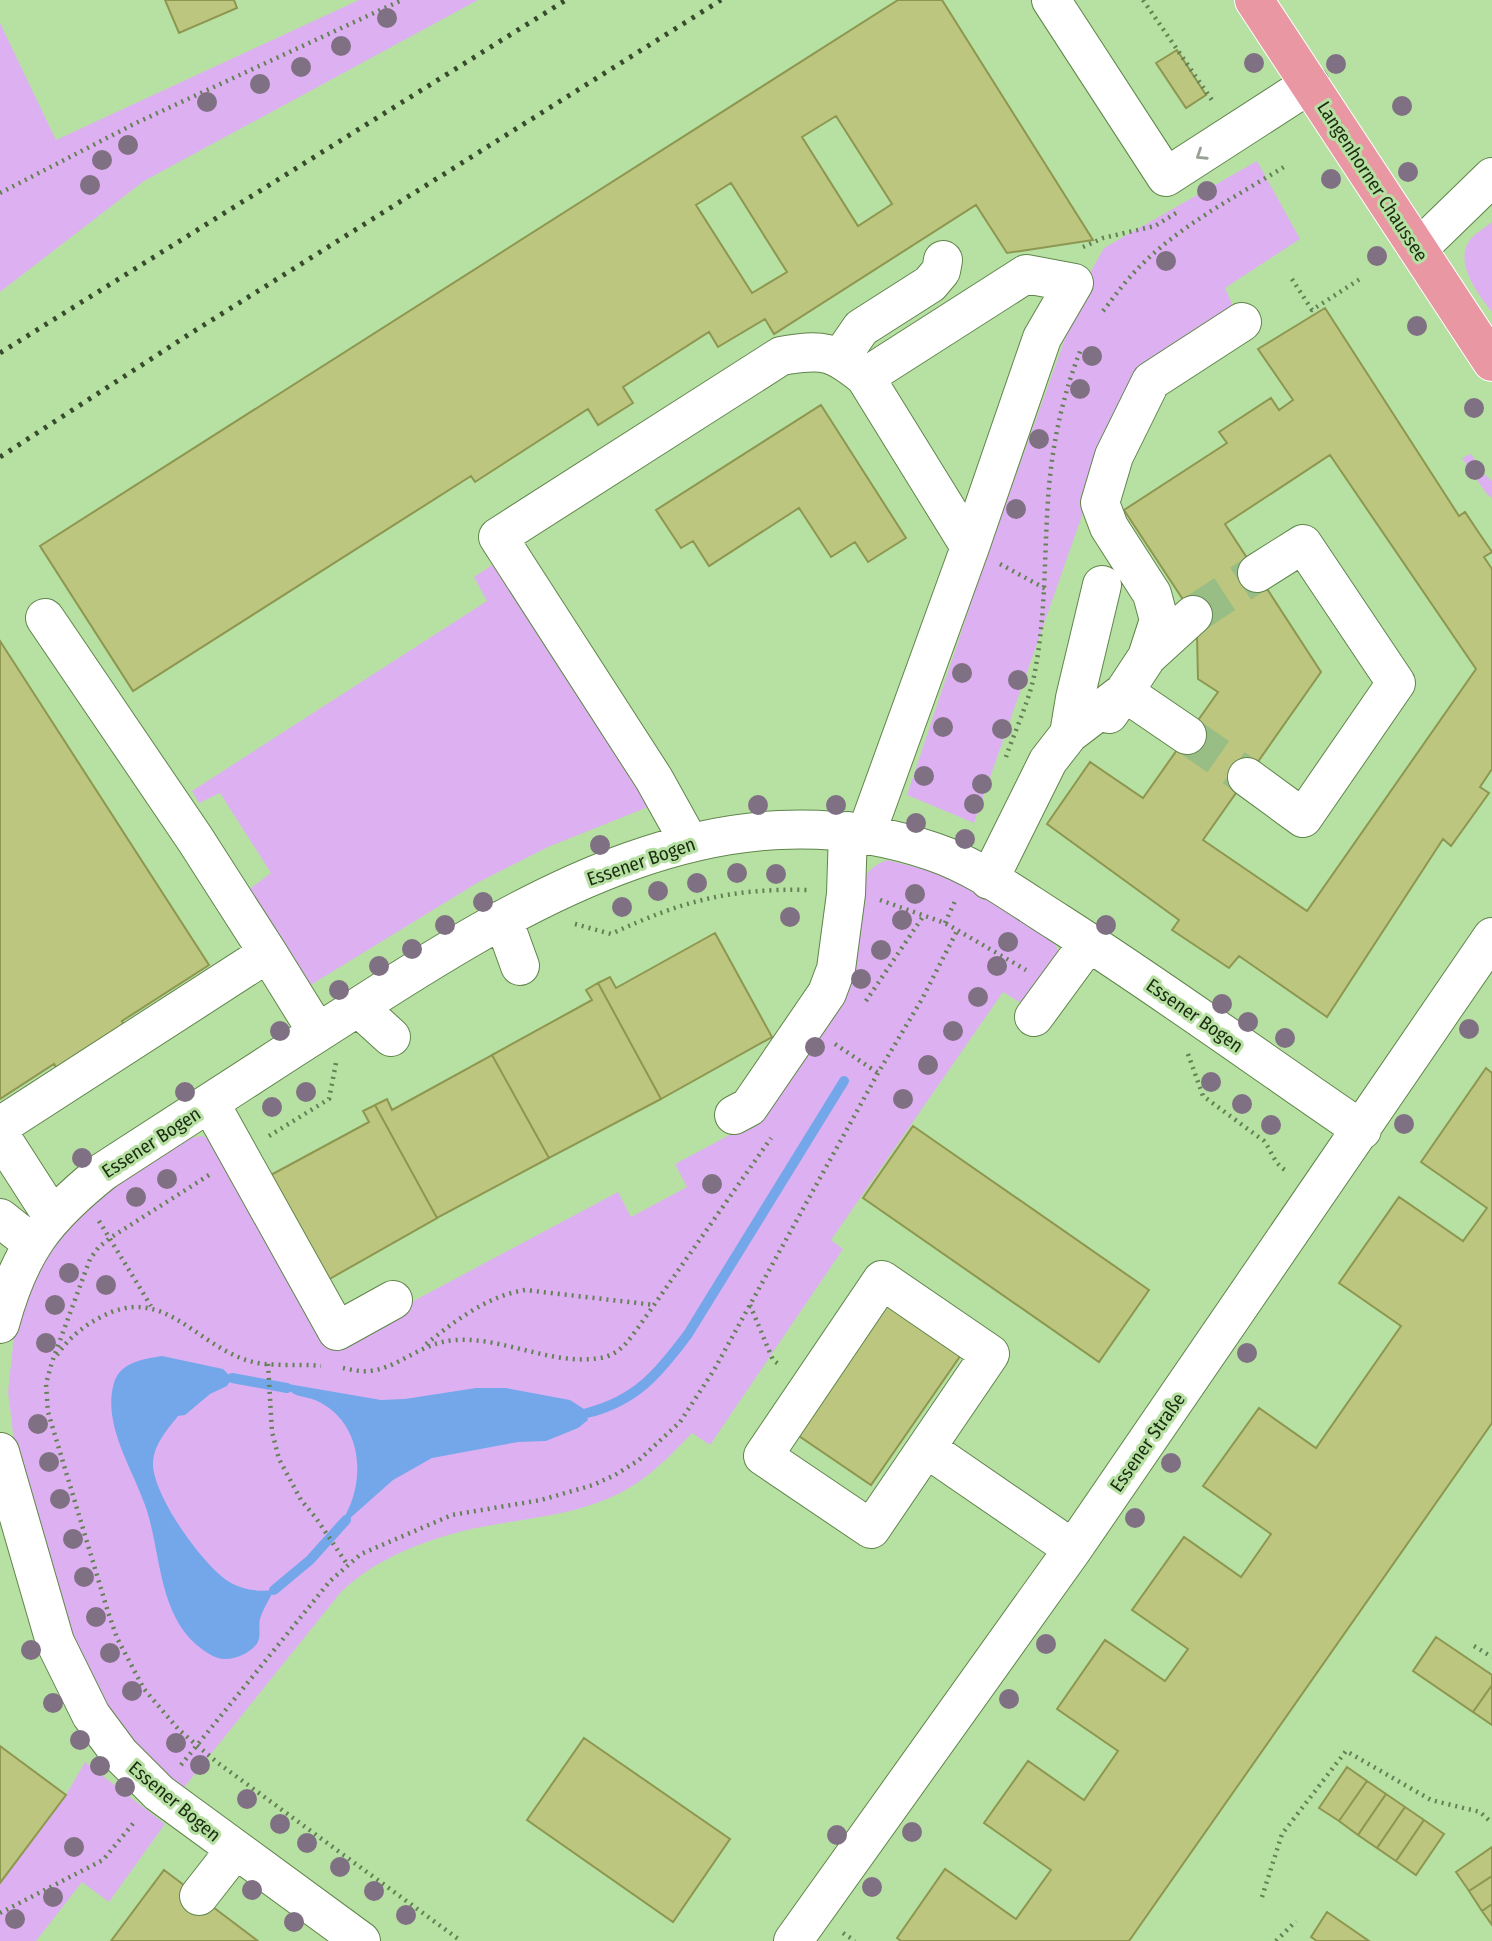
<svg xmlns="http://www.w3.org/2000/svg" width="1492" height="1941" font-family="'Fira Sans Condensed',sans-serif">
	<rect width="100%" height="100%" fill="#b7e1a2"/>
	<path fill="#ddb1f1" d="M359 0H478L144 181 0 292V23L56 140Z
		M1257 161 1300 239 1225 288 1234 308 1130 379 974 823 907 795 981 573 1086 280 1104 248Z
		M1492 222V312C1479 295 1453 263 1470 240 1475 233 1485 228 1492 222Z
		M1471 454 1485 475 1492 481V498L1486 493 1462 458Z
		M497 562 642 784 648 807 548 847 477 883 309 986 247 891 271 873 220 793 199 803 192 791 487 601 474 577Z
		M887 860 927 870 959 882 1010 911 1052 940 1057 948V957L1024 1005 1003 992 831 1240 843 1249 710 1445 692 1433C671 1455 649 1478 622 1492 576 1516 525 1518 476 1528 429 1538 376 1558 341 1592L182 1790 130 1743 80 1663 14 1441 8 1392 14 1336 25 1304 36 1274 65 1230 113 1188 190 1138 202 1136 213 1140 331 1345 618 1192 631 1217 687 1187 675 1164 741 1129 862 881C869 870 874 865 887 860Z
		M85 1762 165 1824 109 1902 82 1882 36 1941H0V1883L66 1795Z"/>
	<path fill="#73a7ea" d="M162 1356 223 1369 232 1378 227 1386 210 1394 185 1415 178 1416C167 1430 154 1444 153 1463 152 1494 204 1568 231 1583 244 1590 260 1592 274 1590 269 1600 263 1609 260 1619 258 1628 262 1637 256 1645 248 1654 234 1660 223 1659 215 1658 209 1654 203 1650 157 1617 162 1553 145 1505 132 1468 102 1423 114 1383 120 1362 144 1359 162 1356Z
		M288 1384 381 1400 405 1399 476 1388H506L570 1400 584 1409 588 1420 578 1428 546 1441 518 1442 432 1458 393 1480 348 1520 345 1516C367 1476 361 1420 315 1400 305 1396 293 1397 287 1388Z"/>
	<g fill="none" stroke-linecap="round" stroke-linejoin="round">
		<path stroke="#73a7ea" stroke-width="10" d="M232 1378 287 1388
			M587 1413C636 1401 659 1373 688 1334L844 1081
			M274 1590 310 1560 346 1520"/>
	</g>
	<path fill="#bcc67e" stroke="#8e9750" stroke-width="2" fill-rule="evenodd" d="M165 0H234L237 8 179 33Z
		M898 0H942L1093 240 1007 253 976 205 774 334 765 319 718 347 709 332 623 387 633 403 598 425 588 409 475 482 471 476 133 691 40 546ZM836 116 892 204 858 226 802 137ZM731 183 787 272 752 293 696 205Z
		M1177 50 1206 95 1186 108 1156 63Z
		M1325 308 1459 516 1465 512 1479 533 1492 552 1484 557 1492 569V769L1480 787 1489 793 1451 846 1443 839 1327 1017 1239 956 1229 968 1172 930 1179 920 1047 824 1090 762 1143 798 1218 692 1198 679 1197 634 1203 630 1124 510 1227 443 1219 432 1271 398 1279 410 1293 400 1258 349ZM1330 455 1476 669 1307 911 1203 840 1321 672 1225 524Z
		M821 405 906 538 868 562 855 542 831 557 799 508 709 566 693 541 681 548 656 510Z
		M0 641 209 965 122 1021 125 1026 57 1069 54 1064 0 1099Z
		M715 933 772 1037 661 1099 598 983 610 977 616 988Z
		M598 983 661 1099 549 1158 492 1055 592 1000 586 990Z
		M492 1055 549 1158 437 1218 375 1105 387 1099 392 1110Z
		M1486 1068 1492 1073V1423L1129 1941H901L897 1938 945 1869 1016 1919 1051 1870 984 1823 1028 1761 1084 1800 1118 1751 1057 1709 1105 1640 1165 1681 1188 1649 1132 1610 1184 1537 1241 1577 1271 1534 1203 1486 1259 1408 1316 1448 1401 1326 1339 1283 1399 1197 1463 1241 1487 1208 1421 1162Z
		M375 1105 437 1218 326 1281 269 1176 369 1122 363 1111Z
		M913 1126 1149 1290 1099 1362 863 1198Z
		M885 1299 963 1352 871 1485 793 1432Z
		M1436 1637 1492 1675V1685L1473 1712 1413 1671Z
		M1492 1685V1725L1473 1712Z
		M584 1738 730 1839 673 1922 527 1820Z
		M0 1746 66 1795 0 1883Z
		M1347 1767 1367 1781 1339 1821 1319 1808Z
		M1367 1781 1386 1794 1358 1835 1339 1821Z
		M1386 1794 1405 1807 1377 1848 1358 1835Z
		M1405 1807 1424 1820 1396 1861 1377 1848Z
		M1424 1820 1444 1834 1416 1875 1396 1861Z
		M1492 1847V1876L1469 1891 1456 1872Z
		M164 1870 258 1941H111Z
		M1492 1876V1904L1482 1911 1469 1891Z
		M1492 1904V1925L1482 1911Z
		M1327 1912 1369 1941H1317L1311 1937Z"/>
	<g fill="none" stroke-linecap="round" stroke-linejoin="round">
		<path stroke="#98bd85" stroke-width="38" stroke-dasharray="38 19" stroke-linecap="butt" d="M1193 615 1257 573
			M1187 735 1247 777"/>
		<g stroke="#60854b" stroke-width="40">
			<path id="minor" d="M1051 0 1166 177 1310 84
				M1418 249 1492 177
				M841 357 861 328 930 284 941 271 943 260
				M45 618 195 839 268 953
				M1148 656 1193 615
				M1109 714 1124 692 1187 735
				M1069 734 1075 698 1102 585
				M1247 777 1303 818 1396 683 1303 544 1257 573
				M866 834 970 547
				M689 842 654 779 498 537 781 356C823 349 832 350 865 377L970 547 1042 338 1074 283 1026 274 865 377
				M989 880 1048 761 1069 734 1124 692 1147 657 1159 620 1152 594 1109 527 1100 503 1114 456 1151 381 1242 322
				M503 919 520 966
				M358 1007 391 1037
				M1034 1017 1089 942
				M210 1103 337 1331 393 1300
				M734 1115 749 1107 827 993 836 969 846 894 848 831
				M0 1126 268 953 317 1032
				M0 1135 52 1216
				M0 1218 33 1244
				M882 1280 990 1354 871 1529 763 1456Z
				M0 1324C20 1250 45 1218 104 1171 189 1116 273 1061 358 1007 529 897 724 779 934 852 978 867 1019 898 1059 923 1162 989 1261 1061 1362 1130
				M926 1448 1073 1549
				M0 1452 55 1642 91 1715 120 1754 159 1793 361 1941
				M199 1896 235 1850
				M793 1941 1073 1549 1492 937"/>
		</g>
		<g stroke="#fff" stroke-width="40">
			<path id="major" d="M1254 0 1492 362"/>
		</g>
		<path stroke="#648055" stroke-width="4.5" stroke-dasharray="2 5" stroke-linecap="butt" d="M1143 0 1214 103
			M0 193 136 123 402 0
			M1083 247 1103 238 1155 226 1176 213
			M1292 279 1312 310 1360 279
			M1103 311C1112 300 1120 288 1130 277 1172 229 1234 198 1287 165
			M1000 564 1046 589
			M1006 757C1015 730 1030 700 1035 671 1046 613 1044 558 1048 500 1051 450 1062 396 1081 349
			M880 900 945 923 1026 970
			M945 923 955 901
			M575 924 611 934C682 901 730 888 809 890
			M866 1001 924 915
			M835 1044 878 1073
			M1188 1054 1203 1096 1264 1141C1272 1152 1274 1163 1285 1170L1288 1167
			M269 1136 329 1099 336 1063
			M209 1175 110 1238 98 1248 90 1259 52 1362 46 1384 48 1412 108 1612 117 1638 144 1689 179 1730 218 1763 461 1941
			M99 1221 151 1306
			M750 1305 773 1360 780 1365
			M426 1344C455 1321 487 1296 525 1290L655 1305
			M57 1355C68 1339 83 1326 101 1317 162 1284 193 1342 246 1360 270 1368 296 1363 321 1366
			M268 1364 272 1432 279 1459 301 1500 316 1518 347 1564
			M343 1368C352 1370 362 1372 370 1371 401 1367 421 1342 456 1340 504 1337 552 1366 600 1358 620 1355 629 1340 640 1325L771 1138
			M1474 1646 1492 1657
			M181 1765 330 1581 361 1554 452 1515 541 1500 593 1485 615 1475 639 1460 680 1422 714 1370 878 1073 922 999 958 929
			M1262 1897 1282 1834 1346 1751 1431 1800 1480 1812 1492 1823
			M0 1913 103 1860 136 1820
			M843 1933 855 1941
			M1276 1941 1296 1921"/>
		<use href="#minor" stroke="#fff" stroke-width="38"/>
		<use href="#major" stroke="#e997a3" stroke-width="38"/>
		<path stroke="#384c2d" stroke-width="5" stroke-dasharray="3.5 7" stroke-linecap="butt" d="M0 353 566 0
			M0 457 188 335 721 0"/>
	</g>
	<g fill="#807083">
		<circle cx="387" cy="18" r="10"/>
		<circle cx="341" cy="46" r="10"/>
		<circle cx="1254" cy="63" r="10"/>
		<circle cx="1336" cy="64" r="10"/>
		<circle cx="301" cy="67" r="10"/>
		<circle cx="260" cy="84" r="10"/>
		<circle cx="207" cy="102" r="10"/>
		<circle cx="1402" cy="106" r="10"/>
		<circle cx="128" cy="145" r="10"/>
		<circle cx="102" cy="160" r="10"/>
		<circle cx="1408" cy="172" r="10"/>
		<circle cx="1331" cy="179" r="10"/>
		<circle cx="90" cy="185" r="10"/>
		<circle cx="1207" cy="191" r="10"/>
		<circle cx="1377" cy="256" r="10"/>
		<circle cx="1166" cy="261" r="10"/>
		<circle cx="1417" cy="326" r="10"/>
		<circle cx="1092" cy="356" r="10"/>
		<circle cx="1080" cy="389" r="10"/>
		<circle cx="1474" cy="408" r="10"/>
		<circle cx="1039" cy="439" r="10"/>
		<circle cx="1475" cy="470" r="10"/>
		<circle cx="1016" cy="509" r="10"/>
		<circle cx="962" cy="673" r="10"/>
		<circle cx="1018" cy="680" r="10"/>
		<circle cx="943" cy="727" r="10"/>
		<circle cx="1002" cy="729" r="10"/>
		<circle cx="924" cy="776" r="10"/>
		<circle cx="982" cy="784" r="10"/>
		<circle cx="974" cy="804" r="10"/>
		<circle cx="758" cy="805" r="10"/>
		<circle cx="836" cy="805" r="10"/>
		<circle cx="916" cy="823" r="10"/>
		<circle cx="965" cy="839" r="10"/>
		<circle cx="600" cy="845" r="10"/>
		<circle cx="737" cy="873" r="10"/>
		<circle cx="776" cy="874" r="10"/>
		<circle cx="697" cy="883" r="10"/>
		<circle cx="658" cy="891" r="10"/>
		<circle cx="915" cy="894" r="10"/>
		<circle cx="483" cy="902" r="10"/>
		<circle cx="622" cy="907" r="10"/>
		<circle cx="790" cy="917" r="10"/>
		<circle cx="902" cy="920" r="10"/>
		<circle cx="445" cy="925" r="10"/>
		<circle cx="1106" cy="925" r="10"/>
		<circle cx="1008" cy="942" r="10"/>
		<circle cx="412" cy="949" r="10"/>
		<circle cx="881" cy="950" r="10"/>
		<circle cx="379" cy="966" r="10"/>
		<circle cx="997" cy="966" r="10"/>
		<circle cx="861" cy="979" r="10"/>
		<circle cx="339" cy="990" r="10"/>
		<circle cx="978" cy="997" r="10"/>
		<circle cx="1222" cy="1004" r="10"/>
		<circle cx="1248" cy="1022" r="10"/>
		<circle cx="1469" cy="1029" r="10"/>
		<circle cx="280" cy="1031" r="10"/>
		<circle cx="953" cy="1031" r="10"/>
		<circle cx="1285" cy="1038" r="10"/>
		<circle cx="815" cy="1047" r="10"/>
		<circle cx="928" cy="1065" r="10"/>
		<circle cx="1211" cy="1082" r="10"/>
		<circle cx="185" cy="1092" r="10"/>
		<circle cx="306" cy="1092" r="10"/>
		<circle cx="903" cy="1099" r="10"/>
		<circle cx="1242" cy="1104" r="10"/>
		<circle cx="272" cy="1107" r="10"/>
		<circle cx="1404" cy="1124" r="10"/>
		<circle cx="1271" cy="1125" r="10"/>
		<circle cx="82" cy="1158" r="10"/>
		<circle cx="167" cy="1179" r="10"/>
		<circle cx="712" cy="1184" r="10"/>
		<circle cx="136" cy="1197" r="10"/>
		<circle cx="69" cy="1273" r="10"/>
		<circle cx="106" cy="1285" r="10"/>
		<circle cx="55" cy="1305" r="10"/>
		<circle cx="46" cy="1343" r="10"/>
		<circle cx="1247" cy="1353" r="10"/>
		<circle cx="38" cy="1424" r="10"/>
		<circle cx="49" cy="1462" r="10"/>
		<circle cx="1171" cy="1463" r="10"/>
		<circle cx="60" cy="1499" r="10"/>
		<circle cx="1135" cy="1518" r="10"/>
		<circle cx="73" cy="1539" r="10"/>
		<circle cx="84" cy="1577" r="10"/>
		<circle cx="96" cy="1617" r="10"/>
		<circle cx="1046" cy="1644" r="10"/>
		<circle cx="31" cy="1650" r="10"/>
		<circle cx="110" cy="1653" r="10"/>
		<circle cx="132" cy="1691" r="10"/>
		<circle cx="1009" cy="1699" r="10"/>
		<circle cx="53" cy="1703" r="10"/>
		<circle cx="80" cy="1740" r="10"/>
		<circle cx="176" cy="1743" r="10"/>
		<circle cx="200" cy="1765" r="10"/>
		<circle cx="100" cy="1766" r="10"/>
		<circle cx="125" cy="1787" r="10"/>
		<circle cx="247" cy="1799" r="10"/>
		<circle cx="280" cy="1824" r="10"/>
		<circle cx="912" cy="1832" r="10"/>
		<circle cx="837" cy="1835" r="10"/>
		<circle cx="307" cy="1843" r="10"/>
		<circle cx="74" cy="1847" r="10"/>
		<circle cx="340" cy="1867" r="10"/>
		<circle cx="872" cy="1887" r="10"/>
		<circle cx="252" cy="1890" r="10"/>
		<circle cx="374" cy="1891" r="10"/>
		<circle cx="53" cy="1897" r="10"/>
		<circle cx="406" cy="1915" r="10"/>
		<circle cx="15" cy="1919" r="10"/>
		<circle cx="294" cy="1922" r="10"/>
	</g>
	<defs><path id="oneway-chevron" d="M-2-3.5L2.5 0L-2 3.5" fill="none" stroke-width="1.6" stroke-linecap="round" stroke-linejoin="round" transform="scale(1.75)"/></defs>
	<use stroke="#99a095" href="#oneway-chevron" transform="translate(1201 155) rotate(147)"/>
	<g text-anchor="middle" stroke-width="6" stroke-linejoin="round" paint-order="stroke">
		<g font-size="19" fill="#1c2c13" stroke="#b7e1a2">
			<text transform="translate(1373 181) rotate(57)" y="7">Langenhorner Chaussee</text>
			<text transform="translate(641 861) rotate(-19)" y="7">Essener Bogen</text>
			<text transform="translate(1195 1015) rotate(35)" y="7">Essener Bogen</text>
			<text transform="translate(151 1142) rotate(-33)" y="7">Essener Bogen</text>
			<text transform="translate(1147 1442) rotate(-55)" y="7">Essener Straße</text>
			<text transform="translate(175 1801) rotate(40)" y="7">Essener Bogen</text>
		</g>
	</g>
</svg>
